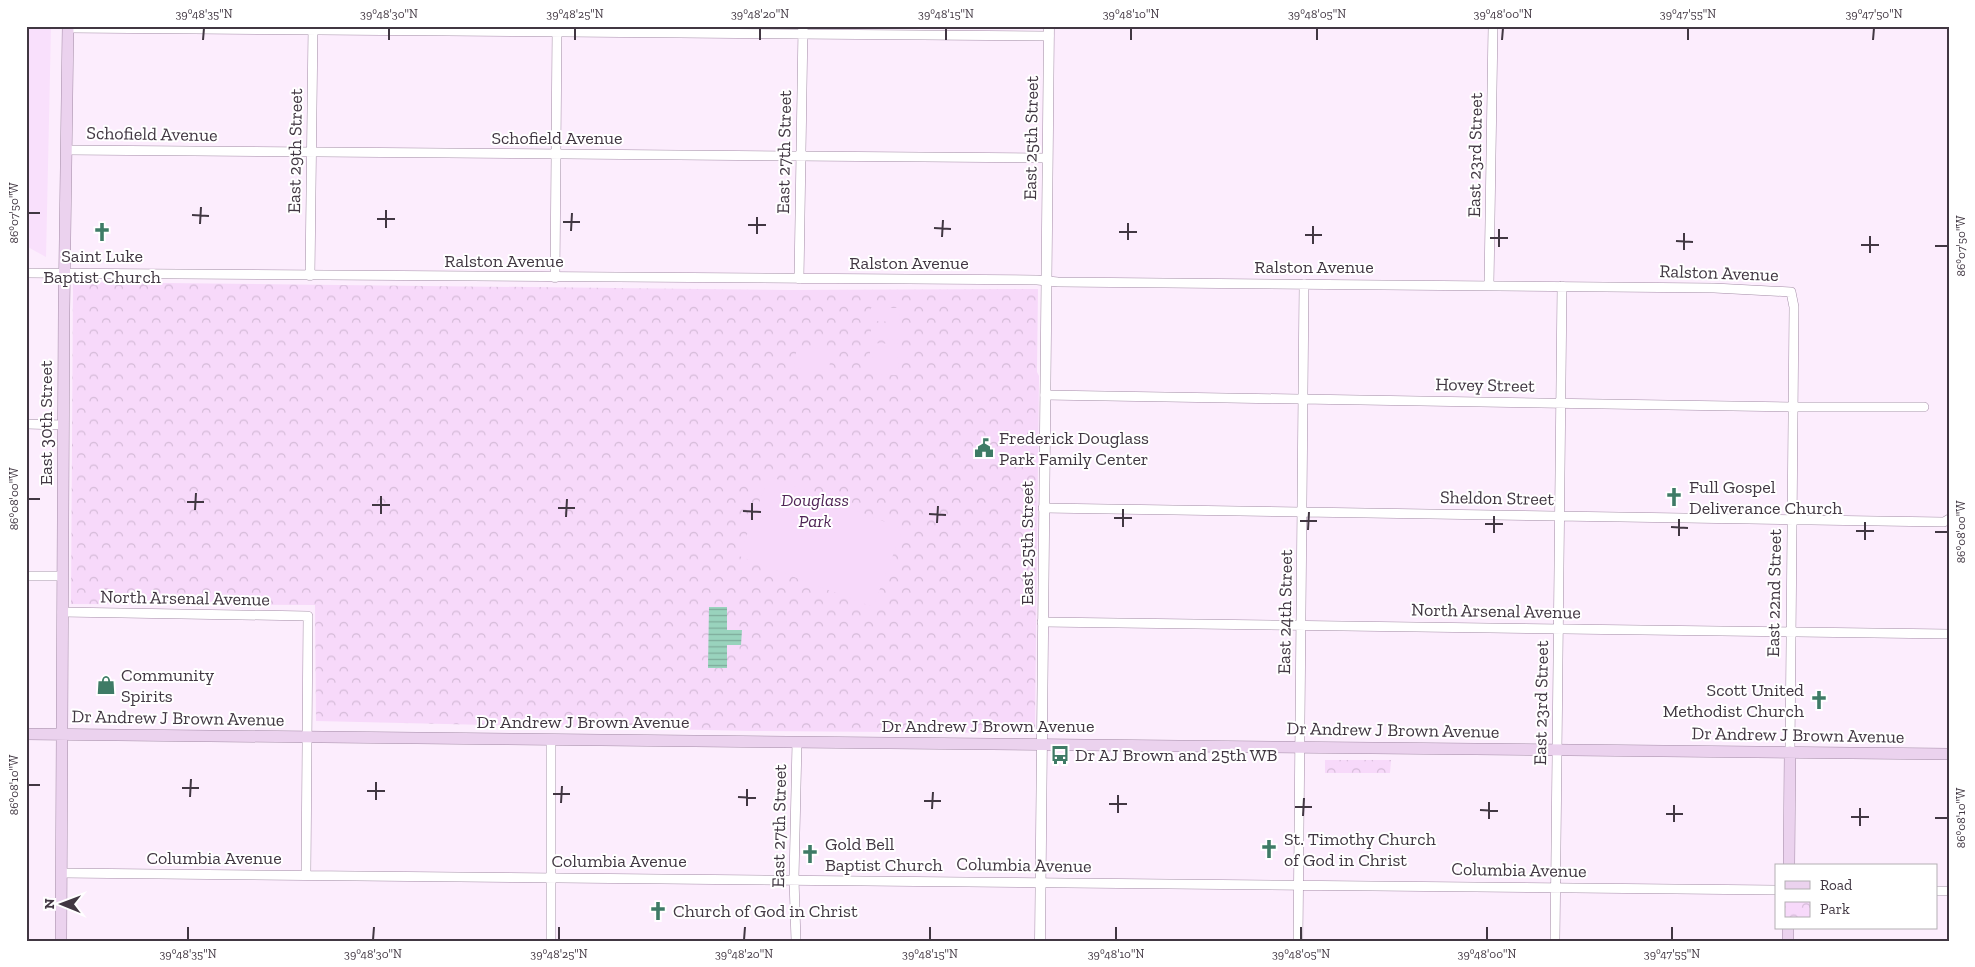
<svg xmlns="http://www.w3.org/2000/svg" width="1975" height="967" font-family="'Zilla Slab',serif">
	<defs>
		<pattern id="park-crowns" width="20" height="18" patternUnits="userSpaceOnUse" patternTransform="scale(1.25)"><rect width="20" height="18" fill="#f7d9fa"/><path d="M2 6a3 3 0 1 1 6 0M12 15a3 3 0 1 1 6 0" fill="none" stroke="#d5bbd8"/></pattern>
		<pattern id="water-rules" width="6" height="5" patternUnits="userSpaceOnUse" patternTransform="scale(1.25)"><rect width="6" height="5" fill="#99d3bd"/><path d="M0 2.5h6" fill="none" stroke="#7eac9b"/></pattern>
	</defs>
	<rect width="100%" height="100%" fill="#fcedfd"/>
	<path fill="#f9e0fc" d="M26 26H51L46 257 26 246Z"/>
	<path fill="url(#park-crowns)" d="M73 282 790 290 1038 289 1037 372 1039 376 1035 727 1028 733 751 731 316 721 315 605 71 604Z
		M1325 760H1391L1390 773H1325Z"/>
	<path fill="#f7d9fa" d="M871 308H900L899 322 871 321Z
		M871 326H899V340L871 339Z
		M870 343 899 344V357H870Z
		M797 346 831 350 829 372 794 368Z
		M870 361H899L898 375 870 374Z
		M769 476 903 529 873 607 739 556Z"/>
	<path fill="url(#water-rules)" d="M709 607H727V630H742L741 645H727V668H708Z"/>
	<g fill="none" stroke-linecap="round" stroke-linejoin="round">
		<g stroke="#a38ca6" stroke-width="10">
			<path id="minor" d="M68 28 1049 36
				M66 150 1047 158
				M26 273 1037 280 1058 282 1714 288 1791 292 1794 307 1790 752
				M310 276 313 26
				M555 278 557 28
				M799 279 803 26
				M1489 285 1493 26
				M1045 395 1793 407H1924
				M26 424 63 425
				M1043 508 1944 522 1949 519
				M26 576H63
				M62 612 308 616 306 875
				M1042 622 1949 634
				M61 873 1776 890
				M1936 891H1949
				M551 939V740
				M796 941 794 879 797 742
				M1298 941 1304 284
				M1555 941 1562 286"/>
		</g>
		<g stroke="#a38ca6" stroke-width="11">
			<path id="tertiary" d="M1040 941 1049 26"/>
		</g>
		<g stroke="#a38ca6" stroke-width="12">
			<path id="secondary" d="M26 734 1949 754
				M1789 866 1790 752
				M61 941 64 310 68 26
				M1788 941V928"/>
		</g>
		<use href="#minor" stroke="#fff" stroke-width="9"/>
		<use href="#tertiary" stroke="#fff" stroke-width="10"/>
		<use href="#secondary" stroke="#ebd2ee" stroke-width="11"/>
	</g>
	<path fill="none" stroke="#413742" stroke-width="2" d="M203 40 204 28M389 40V28M575 40V28M760 40V28M946 40V28M1131 40V28M1317 40V28M1502 40 1503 28M1688 40V28M1873 40 1874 28M28 213H40M192 215 209 216M377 219H395M563 222H580M200 224 201 207M748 225H766M386 228V210M934 228 951 229M571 231 572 213M1119 232H1137M757 234V217M1305 235H1322M942 237 943 220M1490 238H1508M1128 240V223M1676 241 1693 242M1313 244V226M1861 245H1879M1935 246H1948M1499 247V229M1684 250V233M1870 253V236M28 499H40M187 502H204M372 505H390M558 508H575M195 510 196 493M743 511 761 512M381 514V496M929 514 946 515M566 517 567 499M1114 518H1132M752 520V503M1300 521H1317M937 523 938 506M1485 524H1503M1123 527V509M1671 527 1688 528M1308 530 1309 512M1856 531H1874M1935 532H1948M1494 533V516M1679 536V519M1865 540V522M28 785H40M182 788H199M367 791H385M553 794H570M190 797 191 779M738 797 756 798M376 800V782M924 801H941M561 803 562 786M1109 804H1127M747 806V789M1295 807H1312M932 809 933 792M1480 810 1498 811M1118 813V795M1666 814H1683M1303 816 1304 798M1851 817H1869M1935 818H1948M1489 819V802M1674 822V805M1860 826V808M188 940V927M373 940 374 927M559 940V927M744 940 745 927M930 940V927M1116 940V927M1301 940V927M1487 940V927M1672 940V927"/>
	<defs>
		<g id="church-bare" transform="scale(1.5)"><path d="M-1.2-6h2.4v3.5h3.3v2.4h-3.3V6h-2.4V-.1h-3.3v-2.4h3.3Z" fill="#3e7b66" stroke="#fff" stroke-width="2.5" paint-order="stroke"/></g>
		<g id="civic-bare" transform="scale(1.5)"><path d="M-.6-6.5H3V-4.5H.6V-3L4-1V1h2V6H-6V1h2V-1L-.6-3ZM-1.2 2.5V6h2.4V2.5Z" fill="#3e7b66" stroke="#fff" stroke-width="2.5" paint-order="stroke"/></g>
		<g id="shop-bare" transform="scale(1.5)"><path d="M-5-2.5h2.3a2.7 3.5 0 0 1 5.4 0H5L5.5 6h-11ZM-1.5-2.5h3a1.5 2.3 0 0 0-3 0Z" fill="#3e7b66" stroke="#fff" stroke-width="2.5" paint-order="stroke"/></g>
		<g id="bus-bare" transform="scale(1.5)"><path d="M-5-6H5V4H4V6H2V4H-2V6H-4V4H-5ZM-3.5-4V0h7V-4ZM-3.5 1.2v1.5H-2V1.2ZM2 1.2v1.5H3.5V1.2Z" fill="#3e7b66" stroke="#fff" stroke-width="2.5" paint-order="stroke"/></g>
	</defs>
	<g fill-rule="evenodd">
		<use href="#church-bare" x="102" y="232"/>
		<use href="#civic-bare" x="984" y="448"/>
		<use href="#church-bare" x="1674" y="497"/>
		<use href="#shop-bare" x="106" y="685"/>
		<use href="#church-bare" x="1819" y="700"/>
		<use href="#bus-bare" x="1060" y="755"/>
		<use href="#church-bare" x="1269" y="849"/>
		<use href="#church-bare" x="810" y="854"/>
		<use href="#church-bare" x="658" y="911"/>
	</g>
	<g text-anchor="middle" stroke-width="4" stroke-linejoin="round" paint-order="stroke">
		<g font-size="18" fill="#413742" stroke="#fff">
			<text transform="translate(152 134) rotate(1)" y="6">Schofield Avenue</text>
			<text x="557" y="144">Schofield Avenue</text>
			<text transform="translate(1031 138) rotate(-89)" y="6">East 25th Street</text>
			<text transform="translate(295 151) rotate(-89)" y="6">East 29th Street</text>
			<text transform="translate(784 152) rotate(-89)" y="6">East 27th Street</text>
			<text transform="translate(1475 155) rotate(-89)" y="6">East 23rd Street</text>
			<text x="504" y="267">Ralston Avenue</text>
			<text x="909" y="269">Ralston Avenue</text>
			<text x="1314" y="273">Ralston Avenue</text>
			<text transform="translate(1719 273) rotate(2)" y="6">Ralston Avenue</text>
			<text transform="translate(1485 385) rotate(1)" y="6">Hovey Street</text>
			<text transform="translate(46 423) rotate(-90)" y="6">East 30th Street</text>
			<text transform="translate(1497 498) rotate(1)" y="6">Sheldon Street</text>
			<text transform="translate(1027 543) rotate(-90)" y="6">East 25th Street</text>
			<text transform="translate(1774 593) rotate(-89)" y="6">East 22nd Street</text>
			<text transform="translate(185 598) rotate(1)" y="6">North Arsenal Avenue</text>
			<text transform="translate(1496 611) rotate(1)" y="6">North Arsenal Avenue</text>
			<text transform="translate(1285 612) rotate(-89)" y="6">East 24th Street</text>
			<text transform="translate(1541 703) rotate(-89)" y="6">East 23rd Street</text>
			<text transform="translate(178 718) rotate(1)" y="6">Dr Andrew J Brown Avenue</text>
			<text x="583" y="728">Dr Andrew J Brown Avenue</text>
			<text x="988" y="732">Dr Andrew J Brown Avenue</text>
			<text transform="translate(1393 730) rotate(1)" y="6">Dr Andrew J Brown Avenue</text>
			<text transform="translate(1798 735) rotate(1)" y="6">Dr Andrew J Brown Avenue</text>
			<text transform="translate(779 826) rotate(-89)" y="6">East 27th Street</text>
			<text x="214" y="864">Columbia Avenue</text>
			<text x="619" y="867">Columbia Avenue</text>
			<text transform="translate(1024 865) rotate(1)" y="6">Columbia Avenue</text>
			<text transform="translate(1519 870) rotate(1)" y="6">Columbia Avenue</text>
		</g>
		<g font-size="18" fill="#413742" stroke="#fff" text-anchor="start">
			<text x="102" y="262" text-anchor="middle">Saint Luke<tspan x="102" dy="21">Baptist Church</tspan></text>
			<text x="999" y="444">Frederick Douglass<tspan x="999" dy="21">Park Family Center</tspan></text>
			<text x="1689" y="493">Full Gospel<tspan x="1689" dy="21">Deliverance Church</tspan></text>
			<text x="121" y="681">Community<tspan x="121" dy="21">Spirits</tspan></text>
			<text x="1804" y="696" text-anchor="end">Scott United<tspan x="1804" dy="21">Methodist Church</tspan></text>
			<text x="1075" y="761">Dr AJ Brown and 25th WB</text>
			<text x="1284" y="845">St. Timothy Church<tspan x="1284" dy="21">of God in Christ</tspan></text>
			<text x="825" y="850">Gold Bell<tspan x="825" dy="21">Baptist Church</tspan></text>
			<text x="673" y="917">Church of God in Christ</text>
		</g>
		<g font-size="18" font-style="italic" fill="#502456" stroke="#fff">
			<text x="815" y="506">Douglass<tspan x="815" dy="21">Park</tspan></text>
		</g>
	</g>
	<rect width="1975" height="967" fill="none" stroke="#ffffff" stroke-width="55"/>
	<rect x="1775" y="864" width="162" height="65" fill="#ffffff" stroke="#b3afb3"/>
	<rect x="1785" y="881" width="25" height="8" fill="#ebd2ee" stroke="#b3afb3"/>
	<text x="1820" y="890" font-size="15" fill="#413742">Road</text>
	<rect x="1785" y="902" width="25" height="15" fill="url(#park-crowns)" stroke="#b3afb3"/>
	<text x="1820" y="914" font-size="15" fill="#413742">Park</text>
	<g transform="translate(62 904) rotate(271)" stroke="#ffffff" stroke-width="4" paint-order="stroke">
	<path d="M0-4L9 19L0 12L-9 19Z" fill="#413742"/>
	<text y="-8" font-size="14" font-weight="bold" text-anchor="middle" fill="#413742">N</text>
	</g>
	<rect x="28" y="28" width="1920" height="912" fill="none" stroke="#413742" stroke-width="2"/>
	<g font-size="12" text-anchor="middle" fill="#413742">
		<text x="204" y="18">39°48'35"N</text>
		<text x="389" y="18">39°48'30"N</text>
		<text x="575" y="18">39°48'25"N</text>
		<text x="760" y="18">39°48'20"N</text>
		<text x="946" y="18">39°48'15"N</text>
		<text x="1131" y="18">39°48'10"N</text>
		<text x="1317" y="18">39°48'05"N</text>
		<text x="1503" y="18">39°48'00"N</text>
		<text x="1688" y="18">39°47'55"N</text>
		<text x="1874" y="18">39°47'50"N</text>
		<text transform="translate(14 213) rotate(-90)" y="4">86°07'50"W</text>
		<text transform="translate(1961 246) rotate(-90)" y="4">86°07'50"W</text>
		<text transform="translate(14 499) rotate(-90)" y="4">86°08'00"W</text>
		<text transform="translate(1961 532) rotate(-90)" y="4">86°08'00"W</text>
		<text transform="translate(14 785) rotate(-90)" y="4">86°08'10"W</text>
		<text transform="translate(1961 818) rotate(-90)" y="4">86°08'10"W</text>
		<text x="188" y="958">39°48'35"N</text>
		<text x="373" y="958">39°48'30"N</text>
		<text x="559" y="958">39°48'25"N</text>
		<text x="744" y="958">39°48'20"N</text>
		<text x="930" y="958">39°48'15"N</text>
		<text x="1116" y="958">39°48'10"N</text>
		<text x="1301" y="958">39°48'05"N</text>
		<text x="1487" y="958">39°48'00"N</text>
		<text x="1672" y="958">39°47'55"N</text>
	</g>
</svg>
